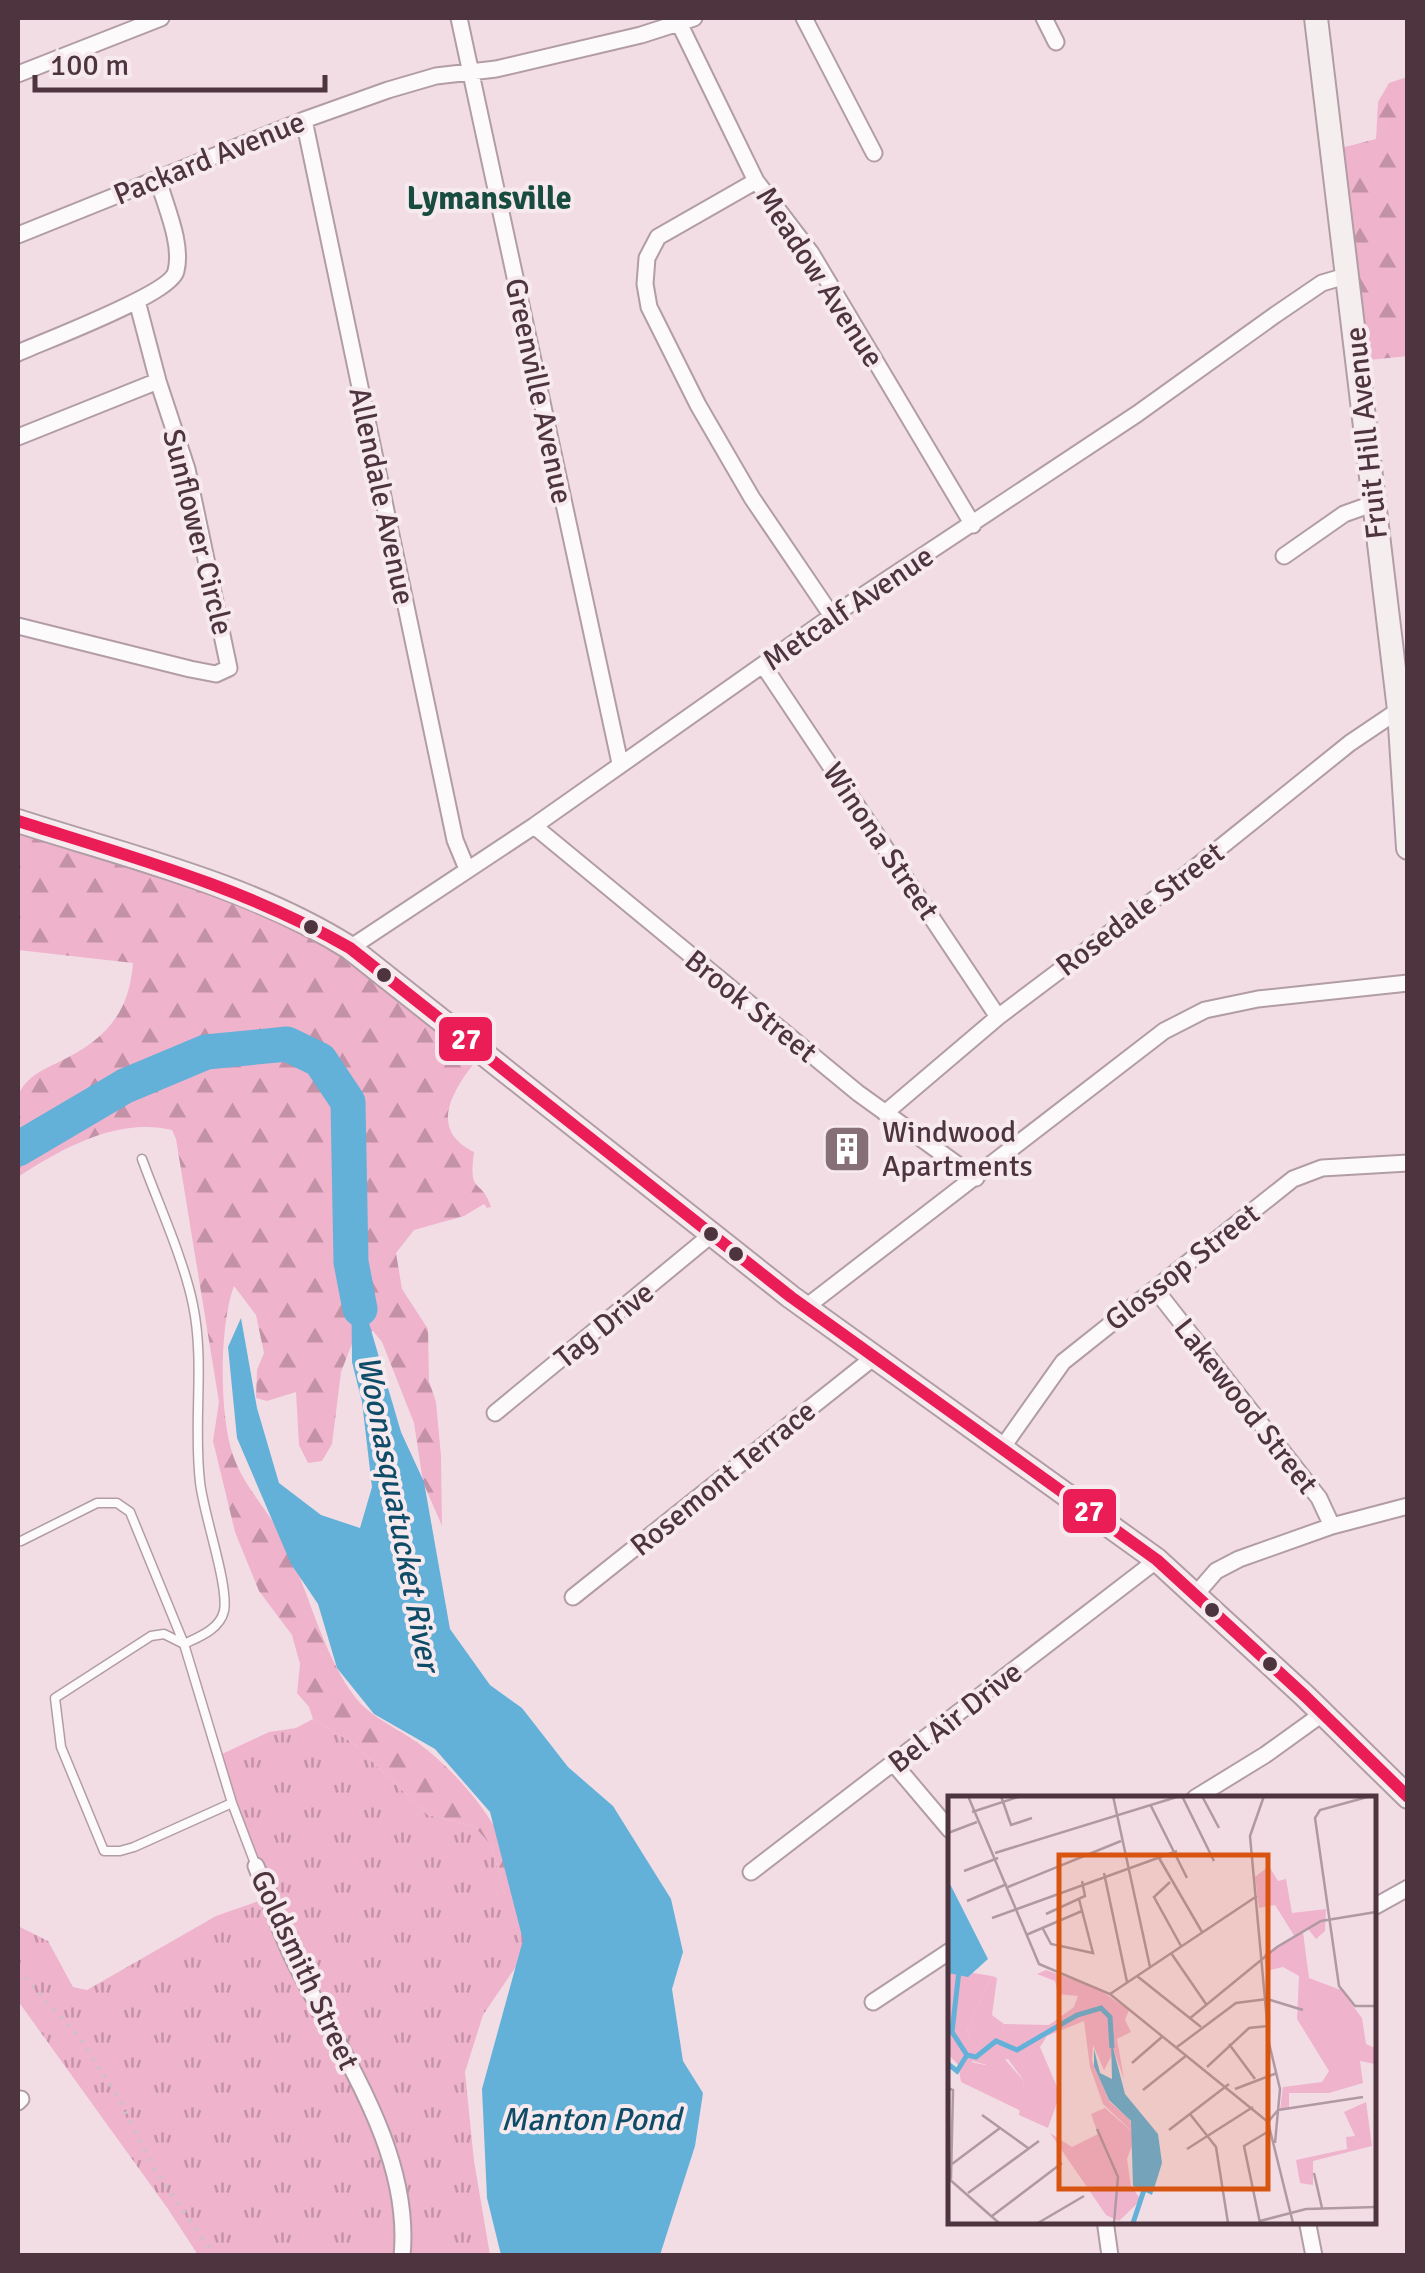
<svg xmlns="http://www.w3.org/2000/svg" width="1425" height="2273" font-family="Signika,sans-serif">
	<defs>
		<pattern id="grass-tufts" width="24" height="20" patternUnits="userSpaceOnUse" patternTransform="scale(2.5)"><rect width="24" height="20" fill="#efb3cc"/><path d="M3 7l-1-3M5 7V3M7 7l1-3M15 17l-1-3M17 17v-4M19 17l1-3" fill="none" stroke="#c492a7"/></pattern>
		<pattern id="forest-firs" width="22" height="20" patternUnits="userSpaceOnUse" patternTransform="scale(2.5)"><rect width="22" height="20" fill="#efb3cc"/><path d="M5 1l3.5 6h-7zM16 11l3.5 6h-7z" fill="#c492a7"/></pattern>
	</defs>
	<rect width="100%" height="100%" fill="#f3dde5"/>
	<path fill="url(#grass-tufts)" d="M313 1719 353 1743 428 1815 474 1826 491 1845 505 1894 527 1909 523 1956 483 2015 465 2072 474 2161 490 2255H198L168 2209 18 2001V1926L48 1941 73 1987 87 1990 216 1916 267 1898 218 1762 220 1755 269 1732 296 1728Z"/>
	<path fill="url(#forest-firs)" d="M1407 77 1408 356 1359 361 1337 149 1376 139 1378 102 1389 83Z
		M18 825 202 883 355 957 479 1057C456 1086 425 1128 474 1152 468 1197 481 1176 491 1207L487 1208 484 1204 464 1216 414 1230 396 1253 402 1289 428 1329 429 1381 436 1402 441 1456 442 1526 423 1482 414 1423 382 1342 373 1331 355 1336 341 1372 332 1444 322 1461 308 1463 299 1445 296 1392 267 1401 256 1398 257 1370 264 1353 256 1315 234 1286C219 1326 219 1418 234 1458 245 1488 271 1514 285 1542 308 1589 327 1670 363 1706 381 1723 407 1733 426 1749 471 1786 519 1845 519 1906L505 1894 491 1845 474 1826 428 1815 353 1743 313 1719 309 1707 297 1693 300 1664 292 1635 259 1591 235 1532 213 1441 219 1402 176 1139 172 1130C117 1117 61 1149 18 1177 18 1158 12 1105 20 1091 29 1076 42 1070 57 1063 103 1041 129 1016 133 963L18 950Z"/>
	<path fill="#63b1d8" d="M351 1262 401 1432 424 1482 450 1629 490 1685 522 1708 568 1767 613 1806 671 1899 683 1952 672 1989 683 2061 703 2093 695 2146 660 2255H501L487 2198 482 2089 523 1940 490 1812 435 1749 374 1714 337 1668 318 1604 291 1564 237 1438 228 1347 241 1318 257 1408 279 1483 321 1515 360 1528 372 1487 362 1402 352 1362Z"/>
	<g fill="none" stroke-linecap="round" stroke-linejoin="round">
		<path stroke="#63b1d8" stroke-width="35" d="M18 1149 125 1086 206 1052 287 1044 320 1060 348 1102 351 1262 360 1309"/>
		<g stroke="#b29da6" stroke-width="11">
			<path id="lane" d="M21 1541 97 1503H117L130 1512 184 1644C199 1637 220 1629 224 1611 229 1585 203 1513 200 1482 193 1423 205 1363 193 1305 184 1260 158 1203 142 1159
				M232 1803 134 1847 120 1851H104L61 1747 55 1698 151 1636 164 1634 184 1644 232 1803 256 1866"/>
		</g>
		<g stroke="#b29da6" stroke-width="19">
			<path id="street" d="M459 18 620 763
				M804 18 874 153
				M1044 18 1056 42
				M679 23 756 181 811 253 973 525
				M18 74 161 18
				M304 120 455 840 467 869
				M756 181 658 237 647 258 645 284 649 307 698 405 752 498 832 616
				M18 235 304 120 388 90 436 76 496 69 641 35 694 18
				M18 353C44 341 171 294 176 271 183 243 165 206 158 179
				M18 437 158 381
				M1284 556 1344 514 1372 504
				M18 626 190 669 216 674 229 668 187 469 158 381 137 301
				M763 665 998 1017
				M534 826 858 1093 976 1178
				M350 948 534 826 832 616 1137 414 1275 315 1322 283 1349 275
				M885 1113 998 1017 1176 883 1350 743 1399 710
				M1155 1289 1319 1498 1332 1526
				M806 1307 1164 1031 1205 1010 1258 999 1408 983
				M495 1413 711 1235
				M1002 1448 1063 1362 1293 1179 1322 1168 1408 1163
				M1197 1593 1216 1571 1239 1559 1332 1526 1408 1506
				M573 1597 873 1358
				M895 1765 950 1830
				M1195 1798 1265 1755 1322 1714
				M256 1866C270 1901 282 1939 300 1972 344 2058 412 2155 402 2256
				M751 1872 1157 1560
				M1372 1908 1408 1888
				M873 2002 950 1951
				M18 2102 21 2099
				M1105 2220 1110 2256
				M1307 2220 1314 2256"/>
		</g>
		<g stroke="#b29da6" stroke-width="26">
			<path id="secondary" d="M1316 18 1399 710 1408 848
				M18 821C129 857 250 885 350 948L791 1297 1157 1560 1305 1696 1408 1797"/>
		</g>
		<path stroke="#ccc2c6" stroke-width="4" stroke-dasharray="2.5 8" stroke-linecap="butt" d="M18 1970 78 2036 117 2095 153 2167 215 2256"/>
		<use href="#lane" stroke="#fdfafb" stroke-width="8"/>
		<use href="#street" stroke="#fdfafb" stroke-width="15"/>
		<use href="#secondary" stroke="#f4efee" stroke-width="22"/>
		<g stroke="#f7eaef" stroke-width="20">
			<path id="bus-1" d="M18 821C132 857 246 888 350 948L791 1297 1157 1560 1305 1696 1408 1797"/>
		</g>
		<use href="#bus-1" stroke="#ea1d57" stroke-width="12"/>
	</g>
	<defs>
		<g id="building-square" transform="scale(2.5)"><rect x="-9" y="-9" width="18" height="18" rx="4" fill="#876f78" stroke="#f7eaef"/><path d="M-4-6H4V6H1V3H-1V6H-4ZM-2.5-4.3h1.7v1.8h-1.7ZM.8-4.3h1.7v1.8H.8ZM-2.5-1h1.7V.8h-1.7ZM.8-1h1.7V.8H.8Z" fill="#fff"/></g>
	</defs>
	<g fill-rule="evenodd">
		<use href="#building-square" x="847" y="1149"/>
	</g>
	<g fill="#4d343e" stroke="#f7eaef" stroke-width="4">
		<circle cx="311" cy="927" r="9"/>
		<circle cx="384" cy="975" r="9"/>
		<circle cx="711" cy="1234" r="9"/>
		<circle cx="736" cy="1254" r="9"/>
		<circle cx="1212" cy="1610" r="9"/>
		<circle cx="1270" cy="1664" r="9"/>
	</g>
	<g text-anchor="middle" stroke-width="8" stroke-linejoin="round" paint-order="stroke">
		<g font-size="30" fill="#4d343e" stroke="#f7eaef">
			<text transform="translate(209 158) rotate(-22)" y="10">Packard Avenue</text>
			<text transform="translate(820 277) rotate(57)" y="10">Meadow Avenue</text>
			<text transform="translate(539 391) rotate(78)" y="10">Greenville Avenue</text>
			<text transform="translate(1366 433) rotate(-96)" y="10">Fruit Hill Avenue</text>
			<text transform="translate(382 496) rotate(78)" y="10">Allendale Avenue</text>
			<text transform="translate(198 532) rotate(76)" y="10">Sunflower Circle</text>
			<text transform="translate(848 608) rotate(-34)" y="10">Metcalf Avenue</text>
			<text transform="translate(881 841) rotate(56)" y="10">Winona Street</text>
			<text transform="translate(1140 909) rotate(-37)" y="10">Rosedale Street</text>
			<text transform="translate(751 1006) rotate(39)" y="10">Brook Street</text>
			<text transform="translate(1182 1267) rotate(-38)" y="10">Glossop Street</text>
			<text transform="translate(604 1325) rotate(-39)" y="10">Tag Drive</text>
			<text transform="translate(1246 1406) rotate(52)" y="10">Lakewood Street</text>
			<text transform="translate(723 1478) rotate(-39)" y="10">Rosemont Terrace</text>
			<text transform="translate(955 1717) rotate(-38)" y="10">Bel Air Drive</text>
			<text transform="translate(305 1970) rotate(65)" y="10">Goldsmith Street</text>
		</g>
		<g font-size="30" fill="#4d343e" stroke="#f7eaef" text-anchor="start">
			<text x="882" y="1142">Windwood<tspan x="882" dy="34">Apartments</tspan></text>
		</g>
		<g font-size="32" font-weight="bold" fill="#174c3f" stroke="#f7eaef">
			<text x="489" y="209">Lymansville</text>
		</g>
		<g font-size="32" font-style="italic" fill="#0e4c68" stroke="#f7eaef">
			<text transform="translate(399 1513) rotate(79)" y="11">Woonasquatucket River</text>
			<text x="591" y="2130">Manton Pond</text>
		</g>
	</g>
	<g transform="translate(948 1796)">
		<rect width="428" height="428" fill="#f3dde5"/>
		<path d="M44 180 49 182 44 219 56 228 53 242 22 246 19 233ZM54 260 76 285 73 315 13 286 11 274 23 266 37 269ZM157 312 188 339 179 363 183 390 193 404 171 425 158 419 102 337 124 351 150 338 143 318Z" fill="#efb3cc"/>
		<path d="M321 70 330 85 338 83 344 117 378 113 377 135 368 143 360 133 355 136 361 182 393 194 414 222 418 248 427 252V268L412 265 415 287 381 297H341V313L332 314 335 291 374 286 381 275 349 223 351 180 335 171 318 175 316 158 347 141 327 109 311 112 307 81ZM0 173 44 180 19 233 22 245 53 241 56 228 101 229 126 211 130 200 110 198 107 185 89 178 98 174 149 192 181 214 177 224 183 236 169 243 176 283 166 255 156 274 145 249 144 265 161 305 181 323 188 339 155 308 142 271 136 225 99 240 92 251 112 298 100 332 71 319 76 285 60 263 39 269 25 265 14 273 0 258ZM418 306 424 350 365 365V389L352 387 348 364 399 353 398 341 407 340 396 316Z" fill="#efb3cc"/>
		<path d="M0 84 40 163 20 181 0 177ZM163 244 177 298 210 338 214 367 204 399 185 390 183 325 161 304 146 270V253L152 277 164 283Z" fill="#63b1d8"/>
		<path fill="none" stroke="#63b1d8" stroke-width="5" d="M11 175 4 236 19 259 28 261 48 245 69 254 129 219 153 212 162 221 164 252M0 268 9 275 19 259M185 427 197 391"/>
		<path fill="none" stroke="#b199a2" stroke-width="2.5" d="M20 0 91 168 162 198 320 326M53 0 63 29 84 22M165 0 202 171M234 0 266 65M254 0 271 32M316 0 302 40 321 247 332 293 327 347M423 0 372 14 367 22 391 190 407 210H428M203 10 239 82M24 16 73 0M0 37 29 26M47 57 232 0M211 62 254 136M16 75 50 62M156 77 179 186M222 86 206 101 233 150M60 91 173 45M19 105 59 88M98 118 137 100 134 85M44 122 229 55M94 131 103 148 145 157 131 103M78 139 134 115M223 157 258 208M189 180 253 231M162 198 309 100M241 223 329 151 373 125 428 116M281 248 307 283M229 251 288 207 319 203 355 214M184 267 215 240M259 271 301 232 320 230M0 292 5 294 3 383M287 293 329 277M195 294 239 259M330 314 415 301M330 314 320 326 345 427M242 318 268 351 280 427M34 319 80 352M149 333 170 381 166 427M221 334 281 288M239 353 305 311M4 368 52 332M366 377 374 412M0 382 51 427M20 397 91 345M44 420 114 367M312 425 358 413 428 411M90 427 136 400M312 427 296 350 321 335"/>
		<path fill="#d85511" fill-opacity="0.15" stroke="#d85511" stroke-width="5" d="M111 59H320V393H111Z"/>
		<rect width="428" height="428" fill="none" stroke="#4d343e" stroke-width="5"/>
	</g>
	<g stroke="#f7eaef" stroke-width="4">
		<rect x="437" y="1015" width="57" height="48" rx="10" fill="#ea1d57"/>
		<rect x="1061" y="1487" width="57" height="48" rx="10" fill="#ea1d57"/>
	</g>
	<g font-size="28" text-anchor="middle" font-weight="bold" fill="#fff">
		<text x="466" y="1049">27</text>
		<text x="1089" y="1521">27</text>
	</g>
	<rect width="1425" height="2273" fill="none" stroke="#4d343e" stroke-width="40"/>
	<path d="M35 75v15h290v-15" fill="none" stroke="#4d343e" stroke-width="5"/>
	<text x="50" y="75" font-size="30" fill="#4d343e" stroke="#f7eaef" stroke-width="8" paint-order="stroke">100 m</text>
</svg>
